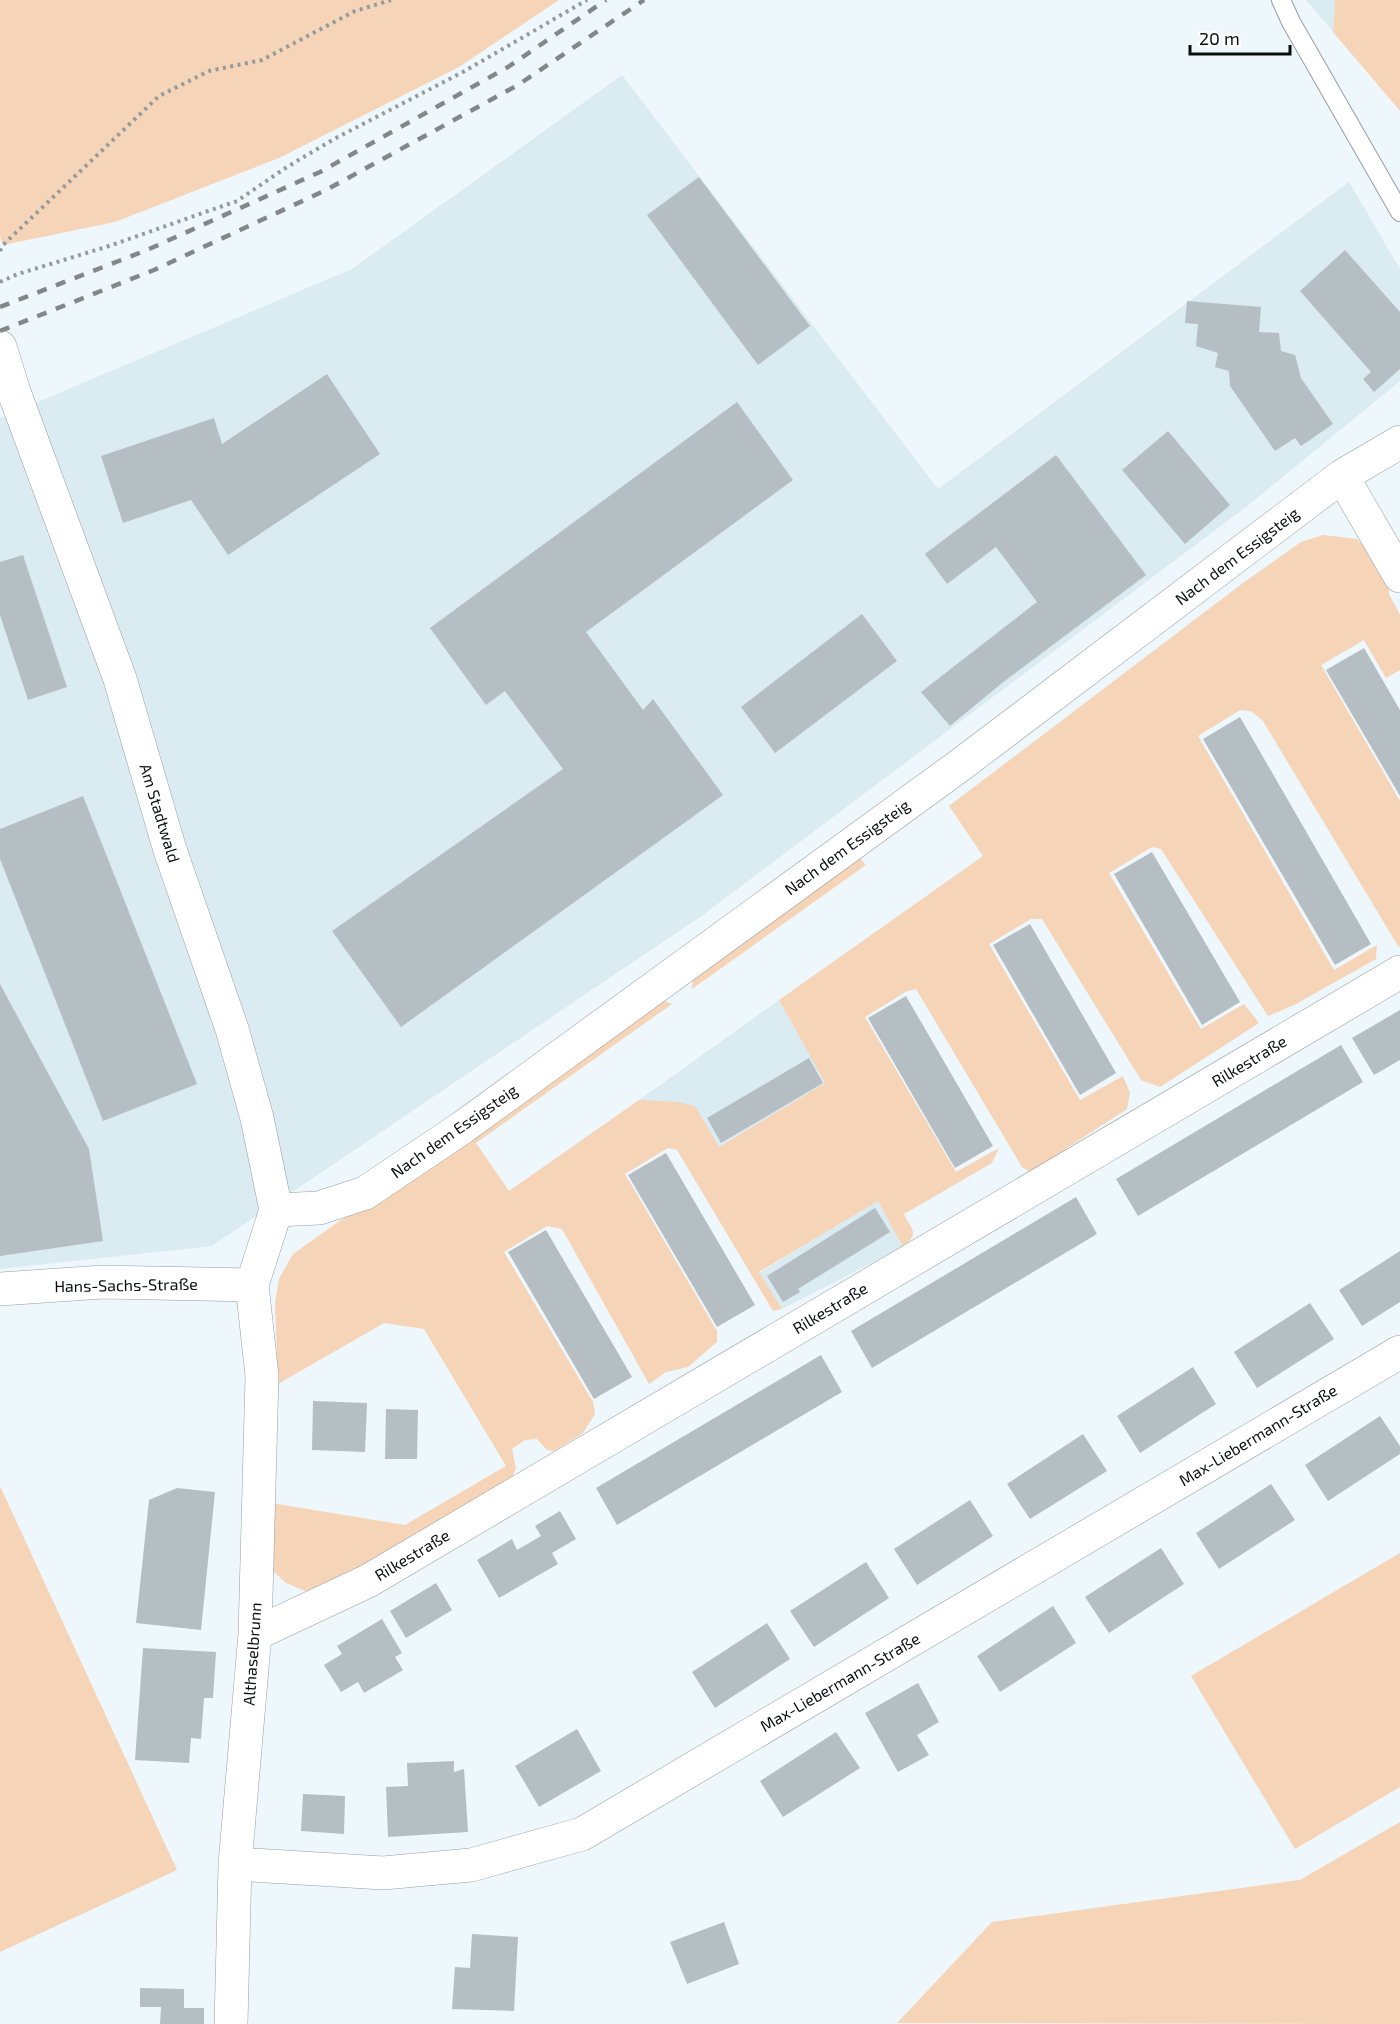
<svg xmlns="http://www.w3.org/2000/svg" width="1400" height="2024" font-family="'Exo 2',sans-serif">
	<rect width="100%" height="100%" fill="#eef7fb"/>
	<path fill="#daebf2" d="M1306 0H1335L1333 32Z
		M622 75 938 489 1349 182 1400 269V381L1246 507 700 917 212 1246 0 1269V418L352 269Z
		M779 1000 825 1083 719 1147 639 1100Z
		M878 1200 903 1247 782 1309 759 1273Z"/>
	<path fill="#f5d4b7" d="M0 0H559L459 67 279 158 115 222 3 245 0 237Z
		M1335 0H1400V111L1333 32Z
		M1323 535 1357 539 1388 570 1389 594 1400 615V670L1386 678 1364 640 1321 665 1400 801V947L1398 946 1263 721 1251 711 1240 710 1198 736 1334 970 1377 945 1376 959 1296 1004 1268 1016 1161 849 1152 847 1109 873 1201 1029 1244 1004 1259 1023 1160 1087 1141 1080 1042 919H1031L989 944 1080 1100 1123 1076 1130 1093 1127 1109 1030 1172 1022 1167 916 989 907 991 865 1017 956 1172 999 1148 992 1163 904 1214C912 1231 920 1232 903 1247L878 1201 759 1272 782 1309 773 1311 677 1150 668 1148 625 1174 717 1331V1342L688 1367 666 1372 649 1384 562 1229 547 1226 504 1252 593 1402 595 1414 583 1433 554 1451 547 1450 537 1439 525 1440 512 1449 516 1468 510 1482 331 1584 305 1591 286 1583 272 1570 271 1503 405 1525 506 1466 424 1329 384 1323 278 1384 275 1303 279 1279 293 1254 341 1220 396 1186 664 1001 672 1004 476 1143 509 1191 639 1100 678 1102 695 1106 719 1147 825 1083 779 1000 983 856 949 806 1243 583 1301 542Z
		M854 858 861 859 866 865 692 989 693 975Z
		M0 1486 177 1870 0 1952Z
		M1400 1553V1787L1295 1849 1191 1676Z
		M1400 1822V2024L897 2023 992 1922 1300 1880Z"/>
	<path fill="#b5bec2" d="M699 177 810 326 758 365 647 215Z
		M1345 250 1400 312V369L1374 392 1363 379 1371 372 1300 291Z
		M1187 301 1261 307 1259 332 1279 333 1281 351 1295 355 1301 378 1333 424 1301 446 1295 438 1275 451 1230 386 1229 371 1215 367 1218 353 1196 346 1198 324 1185 323Z
		M327 374 380 454 228 555 191 500 123 523 101 456 214 418 222 444Z
		M737 402 793 480 586 632 643 710 653 699 723 795 401 1027 332 931 563 769 505 691 486 705 430 628Z
		M1168 431 1230 505 1185 544 1122 470Z
		M1056 455 1146 575 1002 683 950 726 921 692 1037 602 996 547 947 584 925 554Z
		M23 555 67 687 28 700 0 615V562Z
		M862 614 897 661 775 753 741 707Z
		M1364 648 1400 710V796L1326 670Z
		M1240 717 1371 944 1335 965 1203 739Z
		M83 796 197 1084 103 1121 0 859V829Z
		M1152 852 1240 1002 1202 1025 1114 874Z
		M1030 924 1116 1073 1080 1095 993 945Z
		M0 984 89 1149 103 1241 0 1256Z
		M906 996 993 1146 955 1168 868 1018Z
		M1400 1010V1060L1374 1075 1352 1038Z
		M1341 1045 1363 1082 1138 1216 1116 1179Z
		M809 1058 823 1083 721 1143 707 1118Z
		M666 1153 755 1305 717 1327 628 1175Z
		M1076 1197 1097 1234 872 1368 851 1331Z
		M875 1208 890 1232 798 1289 800 1292 783 1302 767 1276Z
		M546 1230 632 1377 594 1399 508 1252Z
		M1400 1251V1302L1362 1326 1339 1290Z
		M1310 1303 1334 1339 1257 1388 1234 1352Z
		M821 1355 842 1392 617 1525 596 1488Z
		M1193 1367 1216 1404 1140 1453 1117 1416Z
		M313 1401 367 1403 365 1452 312 1450Z
		M386 1409 418 1410 417 1459H385Z
		M1380 1416 1400 1446V1454L1328 1501 1305 1465Z
		M1083 1434 1107 1471 1030 1519 1007 1484Z
		M1271 1484 1295 1520 1219 1569 1196 1533Z
		M177 1488 215 1492 201 1630 136 1623 149 1500Z
		M970 1500 993 1536 917 1585 894 1549Z
		M560 1511 576 1539 552 1553 558 1564 499 1598 477 1560 512 1539 517 1550 541 1536 535 1526Z
		M1161 1548 1184 1584 1109 1633 1085 1597Z
		M866 1562 889 1598 814 1647 790 1611Z
		M436 1583 452 1610 406 1638 390 1611Z
		M1053 1606 1076 1643 1000 1692 977 1656Z
		M382 1619 402 1653 395 1657 403 1670 364 1693 358 1682 341 1692 324 1665 342 1654 337 1646Z
		M767 1623 790 1659 715 1708 692 1672Z
		M143 1648 216 1652 213 1698H204L201 1739 191 1738 189 1763 135 1760Z
		M918 1683 939 1722 917 1735 929 1755 898 1772 865 1713Z
		M577 1729 601 1771 539 1807 515 1766Z
		M836 1732 860 1768 783 1817 760 1781Z
		M454 1761V1772L464 1769 468 1832 388 1837 386 1787 408 1786 407 1763Z
		M303 1794 345 1796 344 1834 301 1831Z
		M724 1922 739 1964 687 1984 670 1942Z
		M472 1934 518 1937 514 2011 452 2009 455 1967 470 1968Z
		M140 1988 184 1989V2008H204V2024H160L161 2007H140Z"/>
	<g fill="none" stroke-linecap="round" stroke-linejoin="round">
		<g stroke="#969ea1" stroke-width="20">
			<path id="service" d="M1281 0 1291 22 1400 212"/>
		</g>
		<g stroke="#969ea1" stroke-width="34">
			<path id="minor" d="M0 347 14 392 120 679 170 850 232 1029 257 1118 276 1210 252 1285 262 1376 255 1634 235 1864 231 2024
				M1342 476 1400 576
				M276 1210 319 1208 365 1193 463 1127 959 766 1342 476 1400 442
				M0 1289 103 1282 252 1285
				M255 1634 368 1581 1400 972
				M235 1864 383 1873 471 1865 582 1834 1400 1352"/>
		</g>
		<path stroke="#949b9d" stroke-width="4" stroke-dasharray="3 4.5" stroke-linecap="butt" d="M0 251 3 245 159 96 209 71 262 60 355 11 391 0
			M0 282 18 274 106 247 237 201 287 167 334 139 463 72 587 0"/>
		<use href="#service" stroke="#fff" stroke-width="18"/>
		<use href="#minor" stroke="#fff" stroke-width="33"/>
		<path stroke="#82888a" stroke-width="4.5" stroke-dasharray="10 10" stroke-linecap="butt" d="M0 307 147 250 320 172 508 67 606 0
			M0 331 154 270 326 190 518 85 644 0"/>
	</g>
	<g text-anchor="middle" stroke-width="4.5" stroke-linejoin="round" paint-order="stroke">
		<g font-size="16" fill="#0b0e0f" stroke="#fff">
			<text transform="translate(1237 556) rotate(-37)" y="6">Nach dem Essigsteig</text>
			<text transform="translate(160 813) rotate(73)" y="6">Am Stadtwald</text>
			<text transform="translate(847 847) rotate(-36)" y="6">Nach dem Essigsteig</text>
			<text transform="translate(1249 1061) rotate(-31)" y="6">Rilkestraße</text>
			<text transform="translate(454 1131) rotate(-35)" y="6">Nach dem Essigsteig</text>
			<text transform="translate(126 1285) rotate(-1)" y="6">Hans-Sachs-Straße</text>
			<text transform="translate(830 1308) rotate(-31)" y="6">Rilkestraße</text>
			<text transform="translate(1258 1435) rotate(-31)" y="6">Max-Liebermann-Straße</text>
			<text transform="translate(412 1555) rotate(-31)" y="6">Rilkestraße</text>
			<text transform="translate(252 1654) rotate(-86)" y="6">Althaselbrunn</text>
			<text transform="translate(840 1682) rotate(-30)" y="6">Max-Liebermann-Straße</text>
		</g>
	</g>
	<path d="M1190 45v9h100v-9" fill="none" stroke="#0b0e0f" stroke-width="3"/>
	<text x="1199" y="45" font-size="18" fill="#0b0e0f" stroke="#ffffff" stroke-width="4.5" paint-order="stroke">20 m</text>
</svg>
